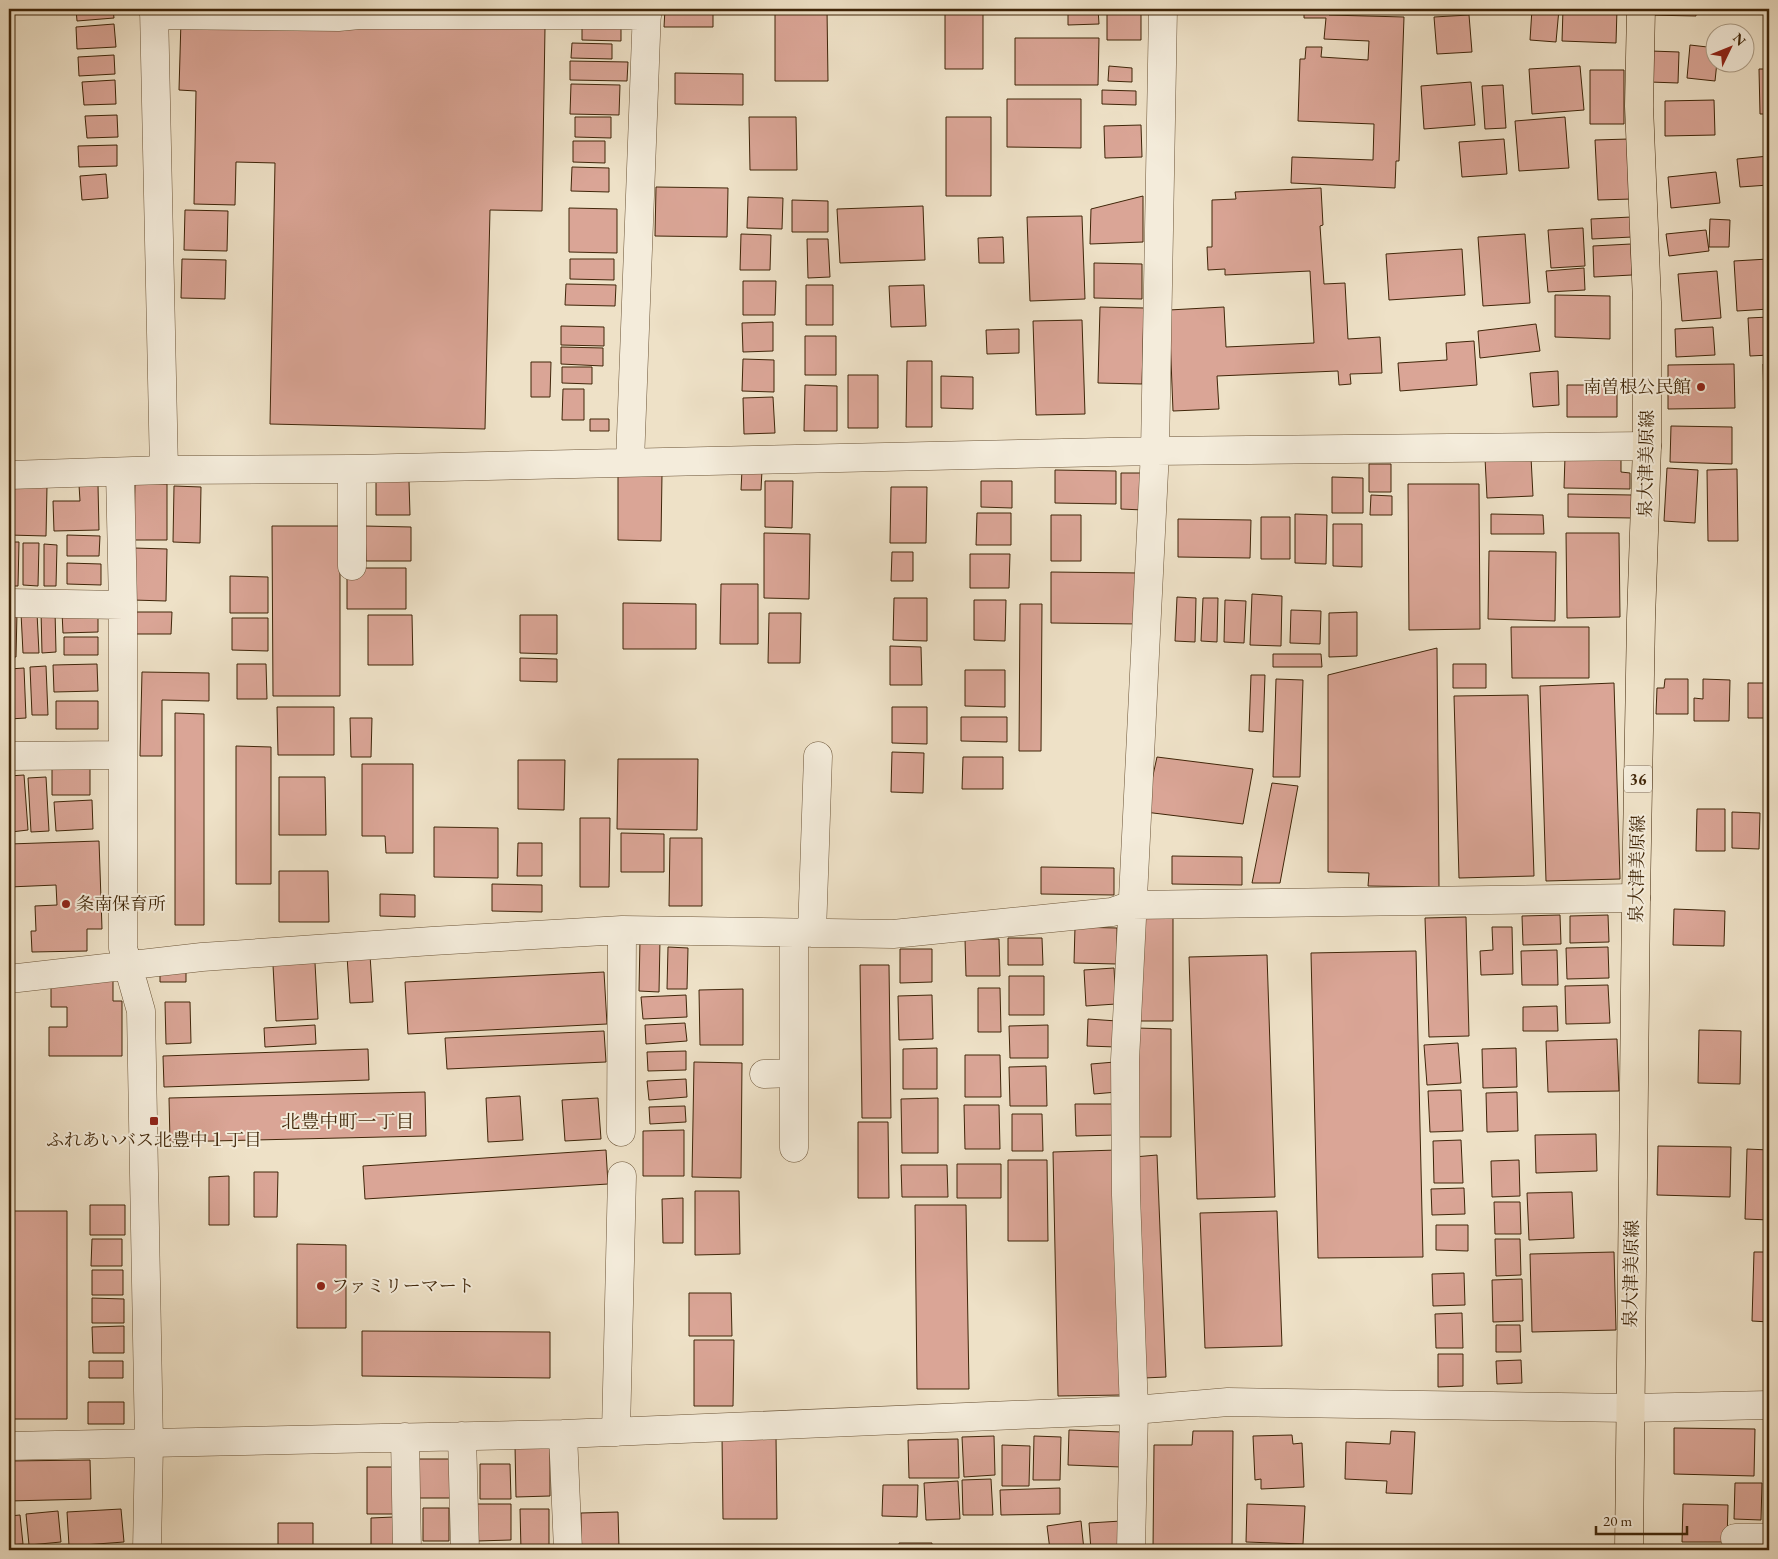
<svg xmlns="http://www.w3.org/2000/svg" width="1778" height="1559" font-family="'EB Garamond','Noto Serif JP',serif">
	<rect width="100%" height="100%" fill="#eee1c7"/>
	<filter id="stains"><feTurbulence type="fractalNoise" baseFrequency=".004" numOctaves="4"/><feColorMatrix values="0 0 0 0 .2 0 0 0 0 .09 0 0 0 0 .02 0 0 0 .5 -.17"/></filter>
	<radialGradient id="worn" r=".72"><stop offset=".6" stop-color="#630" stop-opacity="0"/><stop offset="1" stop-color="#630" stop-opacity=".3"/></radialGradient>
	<path fill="#daa596" stroke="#402609" d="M76 9H113L114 18 77 21Z
		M665 9H713V27H664Z
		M775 9H827L828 81H775Z
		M945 9H983V69H945Z
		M1068 9H1098L1099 24 1068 25Z
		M1107 9H1141V40H1107Z
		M1304 9H1330L1329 15 1404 17 1399 161H1396L1395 188 1291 183 1292 157 1373 160 1374 124 1298 121 1300 59H1305L1306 47H1322L1321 57 1368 60 1369 41 1324 39 1326 18H1304Z
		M1482 9H1525V13L1482 11Z
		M1532 9H1559L1556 42 1530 40Z
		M1563 9H1617L1616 43 1562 41Z
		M1648 9H1696V16L1648 15Z
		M1469 15 1472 52 1437 54 1434 17Z
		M181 20 545 28 542 211 490 210 485 429 270 424 275 163 236 162 235 205 194 204 196 91 179 90Z
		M582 21 621 22V41L582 40Z
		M114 24 116 47 77 49 76 27Z
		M1015 38H1099L1098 85H1015Z
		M572 43 612 44V59L571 58Z
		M1690 45 1716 48V62H1717L1715 81 1687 78Z
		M1651 51 1679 52 1678 83 1650 82Z
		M114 55 115 74 79 76 78 57Z
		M570 61 628 62 627 81 570 80Z
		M1109 66 1132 68V82L1108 81Z
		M1580 66 1584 110 1532 114 1529 69Z
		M1759 69H1769V114H1760Z
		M1590 70H1624V124H1590Z
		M675 73 743 74V105L675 104Z
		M115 80 116 104 84 105 82 82Z
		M1471 82 1475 125 1424 129 1421 86Z
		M571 84 620 85 619 115 570 114Z
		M1503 85 1506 128 1485 129 1482 86Z
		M1102 90 1136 91V105L1102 104Z
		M1007 99H1081V148L1007 147Z
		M1714 100 1715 135 1665 136V101Z
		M117 115 118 137 87 138 85 116Z
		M575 117H611V138L575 137Z
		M749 117H796L797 170H750Z
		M946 117H991V196H946Z
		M1565 117 1569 168 1519 171 1515 121Z
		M1141 125 1142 157 1105 158 1104 126Z
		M1504 139 1507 174 1462 177 1459 142Z
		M1629 139 1632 199 1598 200 1595 140Z
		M573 141H605V163L573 162Z
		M117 145V166L79 167 78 146Z
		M1769 156V185L1740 187 1737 159Z
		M572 167 609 168V192L571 191Z
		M1716 172 1720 203 1671 208 1668 177Z
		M106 174 108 198 82 200 80 176Z
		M656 187 728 188 727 237 655 236Z
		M1321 188 1323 225 1320 226 1324 284 1345 283 1348 339 1380 337 1382 373 1350 374 1351 384 1339 385 1338 371 1217 376 1219 409 1173 411 1169 310 1224 307 1226 347 1314 343 1310 271 1225 275V269L1208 270 1207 247H1212V200L1236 199 1235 192Z
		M1143 196V242L1090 244 1091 209Z
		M748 197 783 198 782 229 747 228Z
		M792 200 828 201V232H792Z
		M923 206 925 260 840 263 837 209Z
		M569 208 617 209V253L569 252Z
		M185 210 228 211 227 251 184 250Z
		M1082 216 1085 299 1030 301 1027 217Z
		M1631 217 1632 237 1592 239 1591 219Z
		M1710 219 1730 220 1729 247H1709Z
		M1583 228 1585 266 1551 268 1548 230Z
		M1706 230 1709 251 1669 256 1666 234Z
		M741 234 771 235 770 270H740Z
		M1525 234 1530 303 1483 306 1478 237Z
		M1003 237 1004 263H979L978 238Z
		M807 239H828L830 277 808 278Z
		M1631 244 1632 275 1594 277 1593 246Z
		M1462 249 1465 295 1389 300 1386 254Z
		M182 259 226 260 225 299 181 298Z
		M570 259H614V280L570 279Z
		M1768 259 1769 309 1737 311 1734 261Z
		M1094 263 1142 264V299L1094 298Z
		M1584 268 1585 290 1548 292 1546 271Z
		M1717 271 1721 318 1682 321 1678 274Z
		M743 281H776L775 315H743Z
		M566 284 616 285 615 306 565 305Z
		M806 285H833V325H806Z
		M924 285 926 326 891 327 889 286Z
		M1555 295 1610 296V339L1555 337Z
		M1100 307 1144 308 1142 384 1098 383Z
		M1769 317V355L1750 356 1748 318Z
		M1082 320 1085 414 1036 415 1033 321Z
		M773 322V351L743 352 742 323Z
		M1536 324 1540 351 1480 358 1478 331Z
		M561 326 604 327V346L561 345Z
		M1713 327 1715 355 1676 357 1675 329Z
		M1019 329V353L987 354 986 330Z
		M805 336H836V375H805Z
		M1474 341 1477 385 1400 391 1398 363 1447 360 1446 343Z
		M561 347 603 348V366L561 364Z
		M743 359 774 360V392L742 391Z
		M907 361H932V427H906Z
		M531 362H551L550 397H531Z
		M1769 363V399H1764L1763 364Z
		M1734 364 1735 408 1668 409V365Z
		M562 367H592V384L562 383Z
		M1558 371 1559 405 1533 407 1530 373Z
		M848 375H878V428H848Z
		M941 376 973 377V409L941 408Z
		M805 385 837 386V431H804Z
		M1567 385H1617V417H1567Z
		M563 389H584V420H562Z
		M773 397 775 433 744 434 743 398Z
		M590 419H609V431H590Z
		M1671 426 1732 427V464L1670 462Z
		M1565 456 1621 457V472L1630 473V489L1564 488Z
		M1531 457 1533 496 1487 498 1485 458Z
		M1369 464H1391V492H1369Z
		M1667 468 1698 470 1695 523 1664 521Z
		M1737 469 1738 541H1708L1707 470Z
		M742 470H762L761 490H741Z
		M1055 470 1116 471V504L1055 503Z
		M618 473 662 474 661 541 618 540Z
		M1121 473H1143V510L1121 509Z
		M1332 477 1363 478V513H1332Z
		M376 481H409L410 515H376Z
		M765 481H793L792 528 765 527Z
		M981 481H1012V508L981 507Z
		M135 483 167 484V540H134Z
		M1408 484H1479L1480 629 1409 630Z
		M79 485H98L99 530 54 531 53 501H80Z
		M9 486H47L46 536 9 535Z
		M174 486 201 487 200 543 173 542Z
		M891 487H927L926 543H890Z
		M1568 494 1632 495 1633 518 1568 517Z
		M1371 495 1392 496V515H1370Z
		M977 513H1011V545H976Z
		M1295 514 1327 515 1326 564 1295 563Z
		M1491 514 1543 515 1544 534H1491Z
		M1051 515H1081V561H1051Z
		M1261 517H1290V559H1261Z
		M1178 519 1251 520 1250 558 1178 557Z
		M1333 524H1362V567L1333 566Z
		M272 526H340V696H273Z
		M365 526 411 527V561H366Z
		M764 533 810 534 809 599 764 598Z
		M1566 533H1619L1620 617 1567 618Z
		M67 535 100 536 99 556H67Z
		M9 542H19L18 586H9Z
		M23 543H39L38 586 23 585Z
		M44 544 57 545 56 586H44Z
		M134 548 167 549 166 601 133 600Z
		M1489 551 1556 552 1555 621 1488 619Z
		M892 552H913V581H891Z
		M970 554H1010L1009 588H970Z
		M67 563 101 564V585L67 584Z
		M347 568H406V609H347Z
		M1051 572 1140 573 1139 624 1051 623Z
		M230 576 268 577V613H230Z
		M721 584H758V644H720Z
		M1252 594 1282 596 1281 646 1250 645Z
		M1177 597 1196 598 1195 642 1175 641Z
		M894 598H927V641L893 640Z
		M1203 598H1218L1217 642 1201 641Z
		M974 600H1006L1005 641 974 640Z
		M1225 600 1246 601 1244 643 1224 642Z
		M623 603 696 604V649H623Z
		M1020 604H1042L1041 751H1019Z
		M1291 610 1321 611 1320 644 1290 643Z
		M41 611H55L56 652 42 653Z
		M9 612H17L16 657H9Z
		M62 612H98V632L63 633Z
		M136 612H172L171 634H136Z
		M1357 612V656L1329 657V613Z
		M21 613H37L39 653H23Z
		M769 613H801L800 663H768Z
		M368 615H412L413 665H368Z
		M520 615H557V654L520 653Z
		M232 618H268V651L232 650Z
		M1511 627H1589V678H1512Z
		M64 637H98V655H64Z
		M890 646 921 647 922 685H890Z
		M1437 648 1439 887 1368 886 1369 873 1328 872V675Z
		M1273 654H1321L1322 667H1273Z
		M520 658 557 659V682L520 681Z
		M97 664 98 691 54 692 53 665Z
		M237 664H266L267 699H237Z
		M1453 664H1486V688H1453Z
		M46 666 48 715H32L30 667Z
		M24 668 26 718 9 719V669Z
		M965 670H1005V707L965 706Z
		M142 672 209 673V701L162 700V756H140Z
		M1251 675H1265L1263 732 1249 731Z
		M1276 679 1303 680 1300 777H1273Z
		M1665 679H1688V714H1656L1657 688H1664Z
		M1703 679 1730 680 1729 721H1694V698L1703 699Z
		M1614 683 1620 879 1546 881 1540 686Z
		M1748 683H1769V718H1748Z
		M1528 695 1534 876 1459 878 1454 696Z
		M56 701H98V729H56Z
		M277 707H334V755H278Z
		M892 707H927V744L892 743Z
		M175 713 204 714V925H175Z
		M961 717H1007V742L961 741Z
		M350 718H372L371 757H351Z
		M236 746 271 747V884H236Z
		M892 752 924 753 923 793 891 792Z
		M963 757H1003V789H962Z
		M1157 757 1253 769 1243 824 1145 812Z
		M618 759H698L697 830 617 829Z
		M518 760H565L564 810 518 809Z
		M52 764H90V795H52Z
		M362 764H413V853H386L385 836H362Z
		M24 775 28 830 11 832 9 776Z
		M46 777 49 831 31 832 28 778Z
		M279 777H325L326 835H279Z
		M1272 783 1298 786 1280 883H1252Z
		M92 800 93 829 56 831 54 802Z
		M1697 809H1725V851H1696Z
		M1732 812 1760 813 1759 849 1732 848Z
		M580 818H610L609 887H580Z
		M434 827 498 828V878L434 877Z
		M621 833 664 834V872H621Z
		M670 838H702V906H669Z
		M99 841 102 929H87V951L32 952 31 931H36L35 906 57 905 56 885 9 887V844Z
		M518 843H542V876H517Z
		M1172 856 1242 857V885L1172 884Z
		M1041 867 1114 868V895L1041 894Z
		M279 871H328L329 922H279Z
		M492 884 542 885V912L492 911Z
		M380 894 415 895V917L380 916Z
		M1674 909 1725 911 1724 946 1673 945Z
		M1138 911H1173V1021H1138Z
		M1560 915 1561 944 1523 945 1522 916Z
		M1608 915 1609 942 1570 943V916Z
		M1466 917 1469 1036 1429 1037 1425 918Z
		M1075 927 1117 928V964L1074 963Z
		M1492 927H1512L1513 974 1481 975 1480 951 1493 950Z
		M1008 938H1042L1043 965H1008Z
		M640 939 660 940 659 992 639 991Z
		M965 939H999L1000 976H966Z
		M668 947 688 948 687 989H667Z
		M1608 947 1609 978 1567 979 1566 948Z
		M900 949H932V982L900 983Z
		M1557 950 1558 985H1522L1521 951Z
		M1416 951 1423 1257 1318 1258 1311 953Z
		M370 955 373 1002 350 1003 347 956Z
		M1267 955 1275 1197 1197 1199 1189 957Z
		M315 963 318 1019 276 1021 273 965Z
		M860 965H889L891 1118H862Z
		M160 968H186V982H160Z
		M1114 968 1116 1004 1086 1006 1084 970Z
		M604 972 607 1024 408 1034 405 982Z
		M1009 976H1044V1015H1009Z
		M51 980H113V1001H122V1056H49V1027H67V1007H51Z
		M1608 985 1610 1023 1566 1024 1565 986Z
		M978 988H1000L1001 1032H978Z
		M743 989V1045H700L699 990Z
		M686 995 687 1017 643 1019 641 997Z
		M932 995 933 1039 899 1040 898 996Z
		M165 1002H190L191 1043 166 1044Z
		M1557 1006 1558 1031H1523V1007Z
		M1088 1019 1117 1021 1116 1047 1087 1046Z
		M685 1023 687 1041 646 1044 645 1025Z
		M315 1025 316 1044 265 1047 264 1028Z
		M1048 1025V1058H1010L1009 1026Z
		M1137 1028 1171 1029V1137H1137Z
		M1699 1030 1741 1031 1740 1084 1698 1083Z
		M604 1031 606 1062 447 1069 445 1038Z
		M1617 1039 1619 1091 1548 1092 1546 1041Z
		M1458 1043 1461 1083 1427 1085 1424 1045Z
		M937 1048V1089H903V1049Z
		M1516 1048 1517 1087 1483 1088 1482 1049Z
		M368 1049 369 1080 164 1087 163 1056Z
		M686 1051V1070L648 1071 647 1052Z
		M965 1055H1000L1001 1097H965Z
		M694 1062 742 1063 741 1178 692 1177Z
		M1115 1062 1117 1092 1094 1094 1091 1064Z
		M1046 1066 1047 1106H1010L1009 1067Z
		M686 1079 687 1097 649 1100 647 1081Z
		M1461 1090 1463 1131 1430 1132 1428 1091Z
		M425 1092 426 1136 170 1142 169 1098Z
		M1517 1092 1518 1131 1487 1132 1486 1093Z
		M520 1096 523 1140 488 1142 486 1098Z
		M598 1098 601 1139 565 1141 562 1100Z
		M938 1098V1153H902L901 1099Z
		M1075 1104H1117V1135L1076 1136Z
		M964 1105H999L1000 1149H965Z
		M685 1106 686 1122 650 1124 649 1107Z
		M1012 1114H1042L1043 1151H1012Z
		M858 1122H888L889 1198H858Z
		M684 1130V1176H643V1131Z
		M1596 1134 1597 1171 1536 1173 1535 1135Z
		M1461 1140 1463 1183H1434L1433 1141Z
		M1658 1146 1731 1147 1730 1197 1657 1195Z
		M1747 1149 1769 1150V1220L1745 1219Z
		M606 1150 608 1184 365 1199 363 1166Z
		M1117 1150 1122 1395 1058 1396 1053 1152Z
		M1157 1155 1166 1377 1144 1378 1134 1157Z
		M1008 1160H1047L1048 1241H1008Z
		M1519 1160 1520 1196 1492 1197 1491 1161Z
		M957 1164H1001V1198H957Z
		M901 1165H947L948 1197H902Z
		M254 1172H278L277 1217H254Z
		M229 1176V1225H209V1177Z
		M1464 1188 1465 1214 1432 1215 1431 1189Z
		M695 1191H739L740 1254 695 1255Z
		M1572 1192 1574 1238 1529 1240 1527 1193Z
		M683 1198V1243H663L662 1199Z
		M1494 1202H1520L1521 1234H1495Z
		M90 1205H125V1235H90Z
		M915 1205H966L969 1389H917Z
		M9 1211H67V1419H10Z
		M1277 1211 1282 1346 1205 1348 1200 1213Z
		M1436 1225H1468V1251L1436 1250Z
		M92 1239H122V1266H91Z
		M1495 1239H1520L1521 1275 1496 1276Z
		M297 1244 346 1245V1328H297Z
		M1614 1252 1616 1330 1532 1332 1530 1254Z
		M1754 1252H1769V1322L1752 1321Z
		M92 1270H123V1295H92Z
		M1464 1273 1465 1305 1433 1306 1432 1274Z
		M1522 1279 1523 1321 1493 1322 1492 1280Z
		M689 1293H731L732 1336H689Z
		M92 1298 124 1299V1323H92Z
		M1462 1313 1463 1348H1436L1435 1314Z
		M1496 1325H1520L1521 1352H1496Z
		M124 1326V1353H93L92 1327Z
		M362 1331 550 1332V1378L362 1376Z
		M694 1340H734L733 1406H694Z
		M1438 1354H1463V1386L1438 1387Z
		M1521 1360 1522 1383 1497 1384 1496 1361Z
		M89 1361H123V1378H89Z
		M88 1402H124V1424H88Z
		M1674 1428 1755 1429 1754 1476 1674 1474Z
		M1069 1430 1122 1432 1121 1467 1068 1465Z
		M1193 1431H1233L1232 1550H1153L1154 1445H1192Z
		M1391 1431 1415 1432 1412 1494 1386 1493 1387 1481 1345 1479 1346 1442 1390 1444Z
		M1292 1435 1293 1444 1302 1443 1304 1487 1261 1489V1479L1255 1480 1253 1436Z
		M994 1436 995 1475 964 1477 962 1437Z
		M1034 1436 1061 1437 1060 1480H1033Z
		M722 1437H776L777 1519H723Z
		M958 1439 959 1478H909L908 1440Z
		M1002 1445 1030 1446 1029 1486H1002Z
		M515 1446H550V1496L516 1497Z
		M417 1459H450L451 1498H418Z
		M90 1460 91 1499 9 1501V1461Z
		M480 1464H510L511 1499H480Z
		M367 1467H393L394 1514H367Z
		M991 1479 993 1515H963L962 1480Z
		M958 1481 960 1519 926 1520 924 1483Z
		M1735 1483H1762L1761 1520 1734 1519Z
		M883 1485H918L917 1517 882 1516Z
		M1060 1488V1514L1001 1515 1000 1490Z
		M477 1504H511V1540L477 1541Z
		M1247 1504 1305 1506 1303 1544 1246 1542Z
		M1683 1504 1728 1505 1727 1542H1682Z
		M423 1508H449V1541H423Z
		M121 1509 124 1542 69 1546 67 1512Z
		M520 1509H549V1550H521Z
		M58 1511 61 1542 29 1545 26 1514Z
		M618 1512 619 1548H581V1513Z
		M20 1515 23 1544 9 1545V1516Z
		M394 1517 395 1550H371V1518Z
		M1081 1521 1084 1550H1050L1047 1526Z
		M1121 1521 1123 1550H1091L1089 1523Z
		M278 1523H313V1550H278Z
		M899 1543H932V1550H899Z"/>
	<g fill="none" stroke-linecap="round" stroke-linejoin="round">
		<g stroke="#6c5538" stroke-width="29">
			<path id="street" d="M154 9 164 470
				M154 15 338 17 359 15H615L647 16
				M630 462 647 9
				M120 472 123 605V948L141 1011 149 1444 147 1550
				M9 475 164 470 352 469 1155 451 1647 446
				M352 566V469
				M9 603 123 605
				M12 756 123 755
				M812 933 818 756
				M9 979 202 957 432 941 622 930 893 934 1112 912 1132 905 1636 898
				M764 1074 794 1073
				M621 1132 622 930
				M794 1148V933
				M616 1432 622 1176
				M563 1434 568 1550
				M462 1436 465 1550
				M405 1437 407 1550
				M9 1446 563 1434 1134 1410 1228 1402 1630 1408 1769 1405
				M1735 1538H1769
				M1131 1550 1134 1410 1126 1195 1125 1060 1155 451 1163 9"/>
		</g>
		<g stroke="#402609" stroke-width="29">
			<path id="primary" d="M1629 1550 1636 898 1641 619 1647 446V302L1639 106 1641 9"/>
		</g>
		<use href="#street" stroke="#f4ecdb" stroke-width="28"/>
		<use href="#primary" stroke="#eee1c7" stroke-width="28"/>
	</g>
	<g fill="#8f2418" stroke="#f4ecdb" stroke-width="2">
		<circle cx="1701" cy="387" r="5"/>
		<circle cx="66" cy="904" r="5"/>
		<rect x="149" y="1116" width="10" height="10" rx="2.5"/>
		<circle cx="321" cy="1286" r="5"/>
	</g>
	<g text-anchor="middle" stroke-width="4" stroke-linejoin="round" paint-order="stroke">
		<rect fill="#f4ecdb" stroke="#766148" stroke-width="1" x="1624" y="765.5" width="28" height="27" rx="4"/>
		<g font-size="16" font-weight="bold" fill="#402609">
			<text x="1638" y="785">36</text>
		</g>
		<g font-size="18" fill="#402609" stroke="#f4ecdb" text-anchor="start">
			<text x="1691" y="393" text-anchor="end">南曽根公民館</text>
			<text x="76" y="910">条南保育所</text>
			<text x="154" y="1146" text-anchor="middle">ふれあいバス北豊中１丁目</text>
			<text x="331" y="1292">ファミリーマート</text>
		</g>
		<g font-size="18" fill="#402609" stroke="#f4ecdb">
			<text transform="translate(1646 464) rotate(-89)" y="6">泉大津美原線</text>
			<text transform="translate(1637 869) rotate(-89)" y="6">泉大津美原線</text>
			<text transform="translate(1631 1274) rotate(-89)" y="6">泉大津美原線</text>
		</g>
		<g font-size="19" fill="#402609" stroke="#f4ecdb">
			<text x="348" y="1128">北豊中町一丁目</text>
		</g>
	</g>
	<rect width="1778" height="1559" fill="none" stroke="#eee1c7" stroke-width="30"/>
	<rect x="10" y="10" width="1758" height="1539" fill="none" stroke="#402609" stroke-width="2.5"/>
	<rect x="15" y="15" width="1748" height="1529" fill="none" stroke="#402609"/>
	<g transform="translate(1730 48) rotate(47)"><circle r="24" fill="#f4ecdb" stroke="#ac9d87"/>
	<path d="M0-4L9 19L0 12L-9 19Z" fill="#8f2418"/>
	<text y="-8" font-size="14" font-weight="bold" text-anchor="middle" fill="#402609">N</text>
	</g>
	<path d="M1596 1526v8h91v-8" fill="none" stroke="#402609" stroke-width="2.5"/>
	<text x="1603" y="1526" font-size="15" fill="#402609" stroke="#f4ecdb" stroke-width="4" paint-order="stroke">20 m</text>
	<rect width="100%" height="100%" filter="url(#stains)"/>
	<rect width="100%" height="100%" fill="url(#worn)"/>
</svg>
